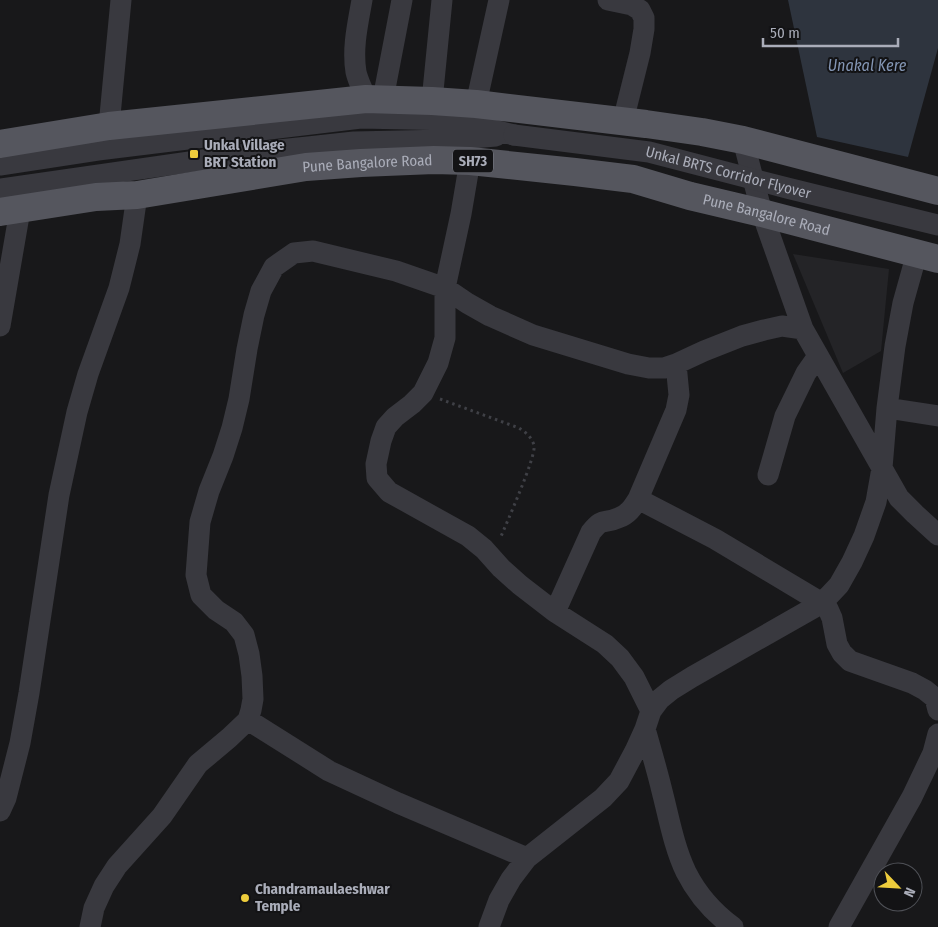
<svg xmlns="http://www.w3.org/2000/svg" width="938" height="927" font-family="'Fira Sans Condensed',sans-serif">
	<rect width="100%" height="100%" fill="#18181a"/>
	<path fill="#242427" d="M793 254 889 269 881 351 843 373Z"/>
	<path fill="#2e343e" d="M788 0H938V48L908 157 817 137Z"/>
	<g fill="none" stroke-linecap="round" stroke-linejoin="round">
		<path stroke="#3f4046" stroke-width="3" stroke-dasharray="2.5 4" stroke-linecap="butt" d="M440 399 519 428C525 432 531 436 534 445 537 455 506 524 500 539"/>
		<path stroke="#39393f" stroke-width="21" d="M362 0C358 23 352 48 356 72 358 81 363 90 366 99
			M608 0 632 5 640 10 644 18V29L640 53 623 121
			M383 99 402 0
			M432 101 442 0
			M476 104 499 0
			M109 126 121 0
			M743 140 762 213 803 329 899 498 915 514 938 535
			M470 161 461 214 445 288V338L438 363 423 393 412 404 395 417 386 427 381 441 376 464 377 478 389 492 468 536 484 549 501 568 520 585 555 612 605 644 620 658 634 677 651 711
			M0 165 98 150 361 118 454 120 514 135
			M0 189 259 152 308 147 354 142 447 140 496 136
			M0 326 20 210
			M887 408 938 416
			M768 475 785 416 806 373 818 356
			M638 499 715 539 822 603 828 609 832 618 837 644 842 653 850 661 912 683 925 690 935 698 938 710
			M555 612 591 532C604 516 603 525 618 518 628 515 633 507 638 499L676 410 679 395 676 364
			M248 720 329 771 398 803 527 858
			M645 729C651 750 657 770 662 791 669 818 674 847 686 872 697 894 714 913 733 927
			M0 811 6 798 20 743 29 693 59 495 77 412 88 374 119 288 130 244 137 195
			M90 927 94 908 104 886 117 866 162 816 198 764 229 738 248 720 251 710 253 699 252 676 249 654 244 635 234 622 216 610 201 595 196 575 200 522 209 491 223 456 232 428 239 399 247 349 254 315 261 291 274 267 294 253 313 251 396 271 445 288 467 303 490 316 533 335 628 364 649 368H664L676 364 704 351 742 336 764 330 782 326 803 329
			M489 927 499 900 511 879 527 858 603 798 619 781 635 751 645 729 651 711 660 699 671 690 692 677 822 603 839 585 852 562 864 536 876 502 882 468 887 408 895 346 903 303 917 253
			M839 927 912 797 933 753 938 734"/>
		<g stroke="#55565e" stroke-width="28">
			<path d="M0 144 109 126 366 99 432 101 476 104 646 124 702 132 743 140 938 191"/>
			<path id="s1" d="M0 212 96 197 137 195 306 167 361 163 434 160 470 161 575 172 633 179 690 196 762 213 938 259"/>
		</g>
		<path stroke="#39393f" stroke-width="21" id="s2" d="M514 135 649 152 787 188 938 225"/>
	</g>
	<g fill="#edcc3c" stroke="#131315" stroke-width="2">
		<rect x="189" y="149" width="10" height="10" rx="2.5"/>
		<circle cx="245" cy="898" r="5"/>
	</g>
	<g text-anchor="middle" stroke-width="4" stroke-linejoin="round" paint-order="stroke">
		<rect fill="#131315" stroke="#7d7f88" stroke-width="1" x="453" y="149.5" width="40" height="23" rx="4"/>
		<g font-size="14" font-weight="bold" fill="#aaadb9">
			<text x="473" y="166">SH73</text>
		</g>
		<g font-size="15" font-weight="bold" fill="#aaadb9" stroke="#131315" text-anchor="start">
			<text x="204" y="150">Unkal Village<tspan x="204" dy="17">BRT Station</tspan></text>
			<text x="255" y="894">Chandramaulaeshwar<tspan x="255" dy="17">Temple</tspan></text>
		</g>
		<g font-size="15" fill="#aaadb9" stroke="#131315">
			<text dy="5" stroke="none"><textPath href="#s1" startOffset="371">Pune Bangalore Road</textPath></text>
			<text dy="5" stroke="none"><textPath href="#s2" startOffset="218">Unkal BRTS Corridor Flyover</textPath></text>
			<text dy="5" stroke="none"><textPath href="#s1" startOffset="776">Pune Bangalore Road</textPath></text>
		</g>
		<g font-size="16" font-style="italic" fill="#8395b3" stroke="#131315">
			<text x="867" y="71">Unakal Kere</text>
		</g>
	</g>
	<g transform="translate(898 887) rotate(115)"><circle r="24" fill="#131315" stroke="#4f5157"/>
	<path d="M0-4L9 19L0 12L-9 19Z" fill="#edcc3c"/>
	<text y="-8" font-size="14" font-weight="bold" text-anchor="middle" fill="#aaadb9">N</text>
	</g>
	<path d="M763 38v8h135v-8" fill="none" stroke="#aaadb9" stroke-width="2.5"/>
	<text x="770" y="38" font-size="15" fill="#aaadb9" stroke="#131315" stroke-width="4" paint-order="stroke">50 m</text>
</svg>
